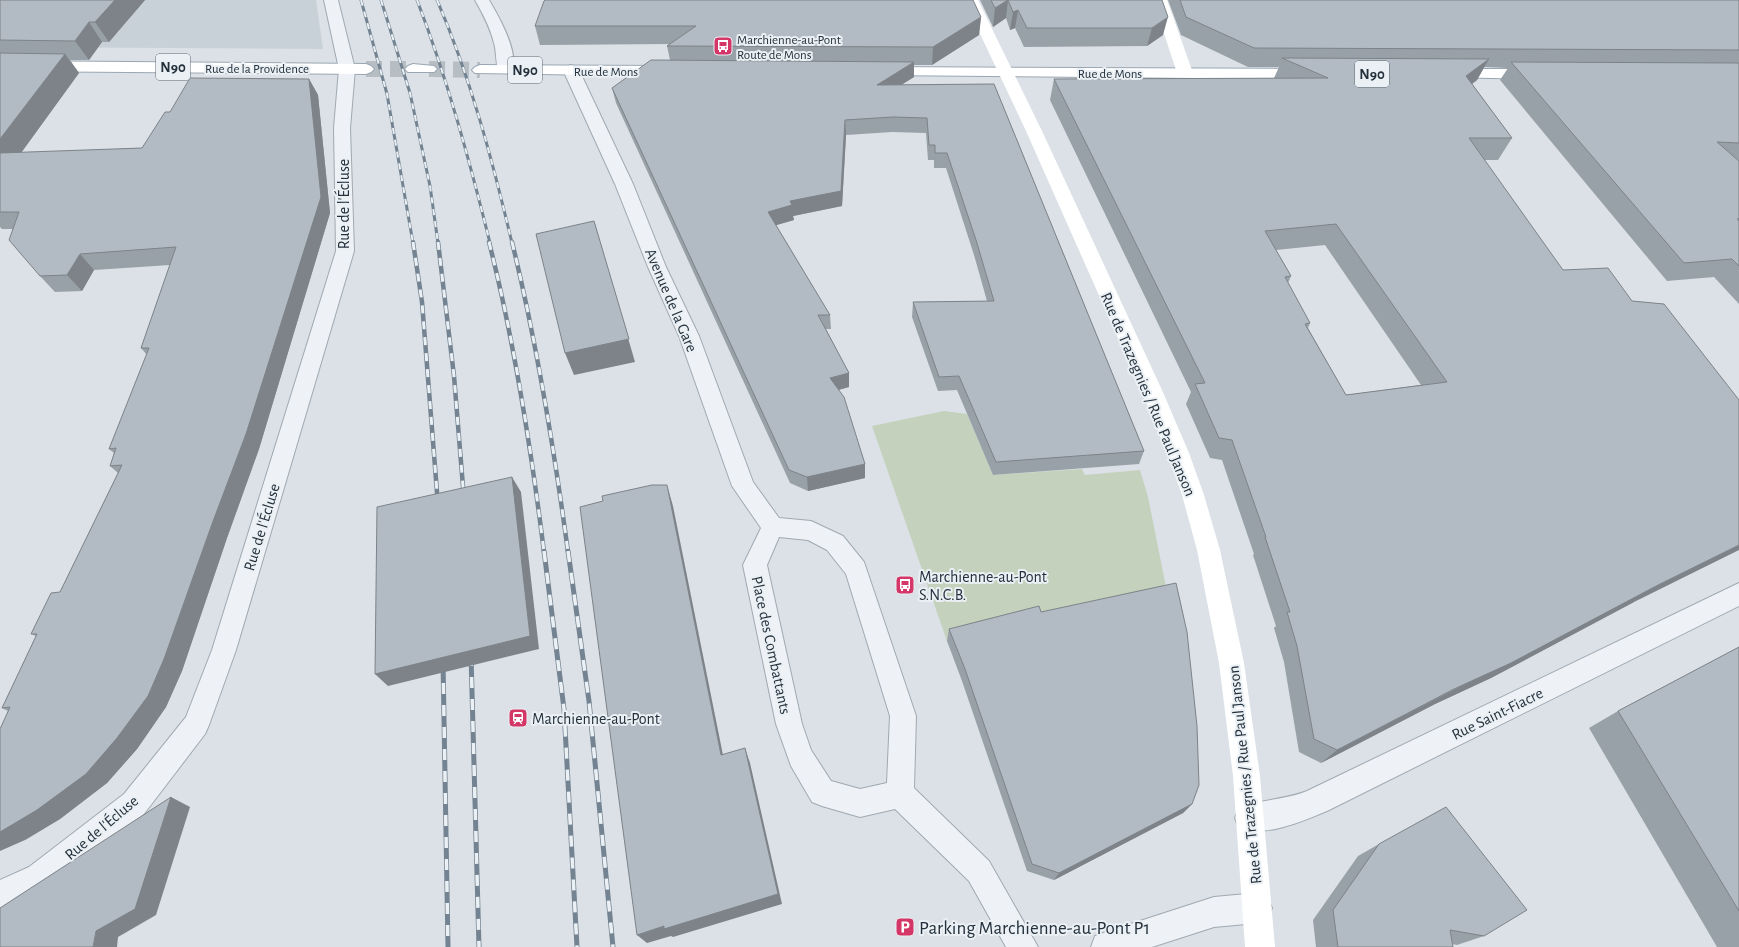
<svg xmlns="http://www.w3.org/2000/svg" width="1739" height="947" font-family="'Alegreya Sans',sans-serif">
	<rect width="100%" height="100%" fill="#dbe1e6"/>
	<path fill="#c9d1d8" d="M0 0H316L323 49 0 47Z"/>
	<path fill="#c4d1bc" d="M944 411 967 414 993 475 1082 469 1085 475 1140 470 1148 497 1168 597 947 641 872 426Z"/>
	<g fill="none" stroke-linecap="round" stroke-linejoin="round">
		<path stroke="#b6bec4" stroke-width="16" stroke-dasharray="16 8" stroke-linecap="butt" d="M366 69H413
			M429 69 480 70"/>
		<g stroke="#a0a9b0" stroke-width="2">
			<path id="lane" d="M1257 893 1267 898 1272 908 1267 918 1257 923 1214 927 1152 947H1091L1095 936 1106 932 1214 897Z"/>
		</g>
		<g stroke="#a0a9b0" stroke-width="2">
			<path id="street" d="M324 0H338L355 69 350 128 354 251 236 650 209 725 205 734 144 814 49 887 0 909V880L29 867 124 794 186 717 212 650 336 251 334 128 339 69Z
				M475 0H489C498 15 522 57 510 73H500C495 66 497 52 494 43 490 27 483 14 475 0Z
				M571 65 576 67 579 70 633 184 666 267 699 336 753 482 779 518 811 521 843 536 864 562 916 716 914 788 989 861 1038 947H1006L969 881 895 809 860 817 822 806 812 802 791 766 776 724 743 565 761 528 732 486 679 336 648 267 615 184 563 70 566 67ZM779 537 808 540 827 550 846 574 890 716 887 783 860 789 831 781 811 750 802 724 767 565Z
				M1739 583V606L1327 811C1303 821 1264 838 1239 828L1235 818 1239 808C1261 799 1285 800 1307 791Z"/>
		</g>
		<g stroke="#9aa7b3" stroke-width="2">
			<path id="primary" d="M0 61 366 64 371 66 374 69 371 72 366 74 0 71Z
				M413 64 434 66 437 69 434 72H408L405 69 408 66Z
				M480 65 666 66 671 68 674 71 671 74 666 76 475 73 472 70 475 67Z
				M884 67 1306 69 1311 71 1314 74 1311 77 1306 79 879 75 876 72 879 69Z
				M1450 69H1534L1539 71 1542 74 1539 77 1534 79 1445 77 1442 74 1445 71Z"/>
		</g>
		<use href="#lane" fill="#eef1f5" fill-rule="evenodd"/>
		<use href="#street" fill="#eef1f5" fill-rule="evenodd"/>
		<path fill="#fff" fill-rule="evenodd" d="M964 0H978L1042 131 1162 390 1189 453 1204 495 1220 550 1244 663 1260 776 1275 947H1245L1233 776 1219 663 1197 550 1182 495 1167 453 1141 390 1026 131Z
			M1153 0H1167L1193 73 1190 76H1180L1177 73Z"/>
		<use href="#primary" fill="#fff" fill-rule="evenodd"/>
		<g stroke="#748391" stroke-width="3">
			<path id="rail-far2" d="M361 0 387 94 413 243
				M381 0 410 93 430 186 438 243
				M417 0C448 81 469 159 490 243
				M437 0C471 79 492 159 512 243"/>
		</g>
		<g stroke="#748391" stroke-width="4.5">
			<path id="rail-far1" d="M413 242 422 302 438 505
				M438 242 454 376 464 499
				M489 242C515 344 531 448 544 552
				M512 242C537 344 554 448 568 552"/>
		</g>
		<g stroke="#748391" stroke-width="5">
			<path id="rail" d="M544 551 564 709 577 947
				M568 551 589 701 613 947
				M471 655 479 947
				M443 661 448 947"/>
		</g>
		<use href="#rail-far2" stroke="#eaf0f4" stroke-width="2" stroke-dasharray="6" stroke-linecap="butt"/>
		<use href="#rail-far1" stroke="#eaf0f4" stroke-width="3" stroke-dasharray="8" stroke-linecap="butt"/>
		<use href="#rail" stroke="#eaf0f4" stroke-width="3.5" stroke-dasharray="11" stroke-linecap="butt"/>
	</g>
	<path fill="#99a1a8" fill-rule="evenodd" d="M0 0H145L109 42H102L89 60H70L79 73 21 153 142 148 170 112 309 79 318 95 330 213 259 449 227 538 182 671 166 707 137 749 107 783 60 819 25 840 8 711 2 708 36 636 31 634 60 592 118 473 110 466 114 453 109 449 147 355 141 348 170 265 94 270 82 291 55 292 40 276 12 229H2L0 227Z
		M980 0H1162L1163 35 1147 46 1024 47 1015 28 1010 30 1006 18 993 27Z
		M1168 0H1739V304L1714 277 1667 281 1500 80 1508 68 1484 67 1477 80 1472 84 1512 138 1498 160H1484L1634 602 1491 678 1435 704 1321 763 1299 752 1284 662 1274 628 1276 626 1253 555 1254 554 1222 460 1210 458 1186 404 1191 392 1050 100 1054 79 1274 78 1279 67H1248L1181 35ZM1325 245 1421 385 1346 395 1308 328 1310 323 1288 283 1291 276 1276 250Z
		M981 17 979 35 932 65H914V77L901 85 994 84 1144 451 1139 464 993 475 957 390 938 391 912 317 913 302 987 301 974 255 946 168H934V160H928L926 133 892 132 846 135 842 206 793 216 794 220 776 225 830 315 831 329H826L849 373V387L838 390 865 478 808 491 790 483 616 103 612 88 670 60 667 46 669 44 540 45 535 26Z
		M1041 612 1192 804 1183 813 1054 880 1027 871 962 681 947 641 949 629Z
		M1739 647V947H1717L1589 728 1618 711Z
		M1379 844 1484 936 1457 945 1452 944 1453 947H1316L1313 920 1358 856Z"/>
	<path fill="#7d8388" d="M115 0H145L109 42 95 22Z
		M1008 0 1006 18 993 27 995 8Z
		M1018 10 1015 28 1010 30 1013 12Z
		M981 17 979 35 932 65 933 47Z
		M1168 17 1163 35 1147 46 1152 28Z
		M89 22 102 42 89 60 75 41Z
		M65 54 79 73 10 168 0 157V139Z
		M1489 59 1477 80 1454 98 1466 76Z
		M914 62V77L877 100V85Z
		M309 79 318 95 330 213 259 449 227 538 182 671 166 707 137 749 107 783 60 819 25 840 0 851V832Z
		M845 120 846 135 842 206 793 216 794 220 770 227 768 212 790 201Z
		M594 221 635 362 574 375 565 353Z
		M80 254 94 270 82 291 67 275Z
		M849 373V387L831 392 830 378Z
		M865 464V478L808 491 807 477Z
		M512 477 521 492 539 649 388 686 375 674Z
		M667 485 673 506 726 770 721 755Z
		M1739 545V550L1634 602 1491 678 1435 704 1321 763 1337 750 1658 585Z
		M745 748 750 763 782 904 673 937 671 936 647 943 637 935 664 926Z
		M171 797 190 807 156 915 118 937 117 947H93L96 931Z
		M1192 804 1183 813 1054 880 1059 873Z"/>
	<path fill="#b2bbc3" stroke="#7d8388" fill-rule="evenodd" d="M0 0H115L95 22H89L75 41 0 40Z
		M545 0H973L981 17 933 47 667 46 696 26H535L544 1Z
		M991 0H1162L1168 17 1152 28H1027L1018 10 1013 12 1008 0 995 8Z
		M1180 0H1739V50L1254 48 1186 17Z
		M0 53 65 54 0 139Z
		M1282 58 1489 59 1466 76 1512 138H1469L1563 270 1608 268 1632 301 1664 304 1739 400V545L1658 585 1511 663 1454 689 1337 750 1314 739 1297 646 1287 612H1290L1265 537H1266L1232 440 1219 438 1195 384 1205 383 1054 79 1328 78ZM1336 224 1447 382 1346 395 1305 324 1310 323 1285 277 1291 276 1265 231Z
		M651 60 914 62 877 85 994 84 1144 451 996 462 959 376 939 377 913 302 994 301 976 240 947 153H935V145H929L927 118 893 117 845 120 841 191 790 201 792 205 768 212 830 315H818L849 373 830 378 844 397 865 464 807 477 789 470 612 88Z
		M1511 62 1739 63V143L1717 142 1739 161V219H1737L1739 221V266L1732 259 1684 263Z
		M190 78 309 79 321 197 246 434 212 524 164 659 148 696 117 738 86 774 37 810 0 832V729L10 707 2 708 37 634H31L51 593 60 592 122 465 110 466 116 448 109 449 149 348H141L176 247 80 254 67 275 40 276 9 240 19 212H0V153L142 148 165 112H170Z
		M594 221 629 339 565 353 536 234Z
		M512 477 530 636 375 674 377 507Z
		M652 485H667L721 755 745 748 778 894 664 929V926L637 935 580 507 603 501 602 496Z
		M1176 583 1187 632 1197 726 1199 785 1192 804 1059 873 1032 864 965 669 949 629 1039 606 1041 612Z
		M1739 647V911L1618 711Z
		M171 797 135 909 96 931 93 947H0V908Z
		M1446 807 1527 910 1484 936 1450 930 1453 947H1338L1333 910 1379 844Z"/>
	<defs>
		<g id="bus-square" transform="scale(1)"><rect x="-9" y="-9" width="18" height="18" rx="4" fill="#d43767" stroke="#eaf0f4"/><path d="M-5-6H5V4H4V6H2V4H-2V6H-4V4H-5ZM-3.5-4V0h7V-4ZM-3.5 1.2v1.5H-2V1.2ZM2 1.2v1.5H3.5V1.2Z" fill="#fff"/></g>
		<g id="station-square" transform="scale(1)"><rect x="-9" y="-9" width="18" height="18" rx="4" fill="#d43767" stroke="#eaf0f4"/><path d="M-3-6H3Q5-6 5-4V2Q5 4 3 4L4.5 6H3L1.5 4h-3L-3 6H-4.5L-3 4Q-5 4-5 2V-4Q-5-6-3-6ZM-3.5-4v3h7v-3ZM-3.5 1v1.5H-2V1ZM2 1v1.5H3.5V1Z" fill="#fff"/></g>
		<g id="parking-square" transform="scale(1)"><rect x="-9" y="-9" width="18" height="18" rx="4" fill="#d43767" stroke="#eaf0f4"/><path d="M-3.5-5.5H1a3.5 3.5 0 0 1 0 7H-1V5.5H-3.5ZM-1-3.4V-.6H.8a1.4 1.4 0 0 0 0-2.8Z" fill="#fff"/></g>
	</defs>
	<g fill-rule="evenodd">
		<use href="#bus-square" x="723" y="46"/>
		<use href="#bus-square" x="905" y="585"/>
		<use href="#station-square" x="518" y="718"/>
		<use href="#parking-square" x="905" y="927"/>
	</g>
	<g text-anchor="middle" stroke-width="4" stroke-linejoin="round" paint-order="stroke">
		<g font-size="13" fill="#24313d" stroke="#eaf0f4" text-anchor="start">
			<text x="737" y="44">Marchienne-au-Pont<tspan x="737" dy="15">Route de Mons</tspan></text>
		</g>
		<g font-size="13" fill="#24313d" stroke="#eaf0f4">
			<text x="257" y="73">Rue de la Providence</text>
			<text x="606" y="76">Rue de Mons</text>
			<text x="1110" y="78">Rue de Mons</text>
		</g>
		<g fill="#eaf0f4" stroke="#5f6a74" stroke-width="1">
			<rect x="156" y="54" width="34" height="26" rx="3"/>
			<rect x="508" y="57" width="34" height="26" rx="3"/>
			<rect x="1355" y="61" width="34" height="26" rx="3"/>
		</g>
		<g font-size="15" font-weight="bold" fill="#24313d">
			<text x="173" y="72">N90</text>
			<text x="525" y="75">N90</text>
			<text x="1372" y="79">N90</text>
		</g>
		<g font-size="16" fill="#24313d" stroke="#eaf0f4">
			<text transform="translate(343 204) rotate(-90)" y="6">Rue de l'Écluse</text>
			<text transform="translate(672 300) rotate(67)" y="6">Avenue de la Gare</text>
			<text transform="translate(1149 394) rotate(67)" y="6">Rue de Trazegnies / Rue Paul Janson</text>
			<text transform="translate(261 527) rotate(-73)" y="6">Rue de l'Écluse</text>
			<text transform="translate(772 645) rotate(78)" y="6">Place des Combattants</text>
			<text transform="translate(1497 713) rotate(-26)" y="6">Rue Saint-Fiacre</text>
			<text transform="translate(1244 775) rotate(-96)" y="6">Rue de Trazegnies / Rue Paul Janson</text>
			<text transform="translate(101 827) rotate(-40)" y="6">Rue de l'Écluse</text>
		</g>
		<g font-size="16" fill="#24313d" stroke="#eaf0f4" text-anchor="start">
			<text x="919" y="582">Marchienne-au-Pont<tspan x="919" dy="18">S.N.C.B.</tspan></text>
			<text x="532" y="724">Marchienne-au-Pont</text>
		</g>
		<g font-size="19" fill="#24313d" stroke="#eaf0f4" text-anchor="start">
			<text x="919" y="934">Parking Marchienne-au-Pont P1</text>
		</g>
	</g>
</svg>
